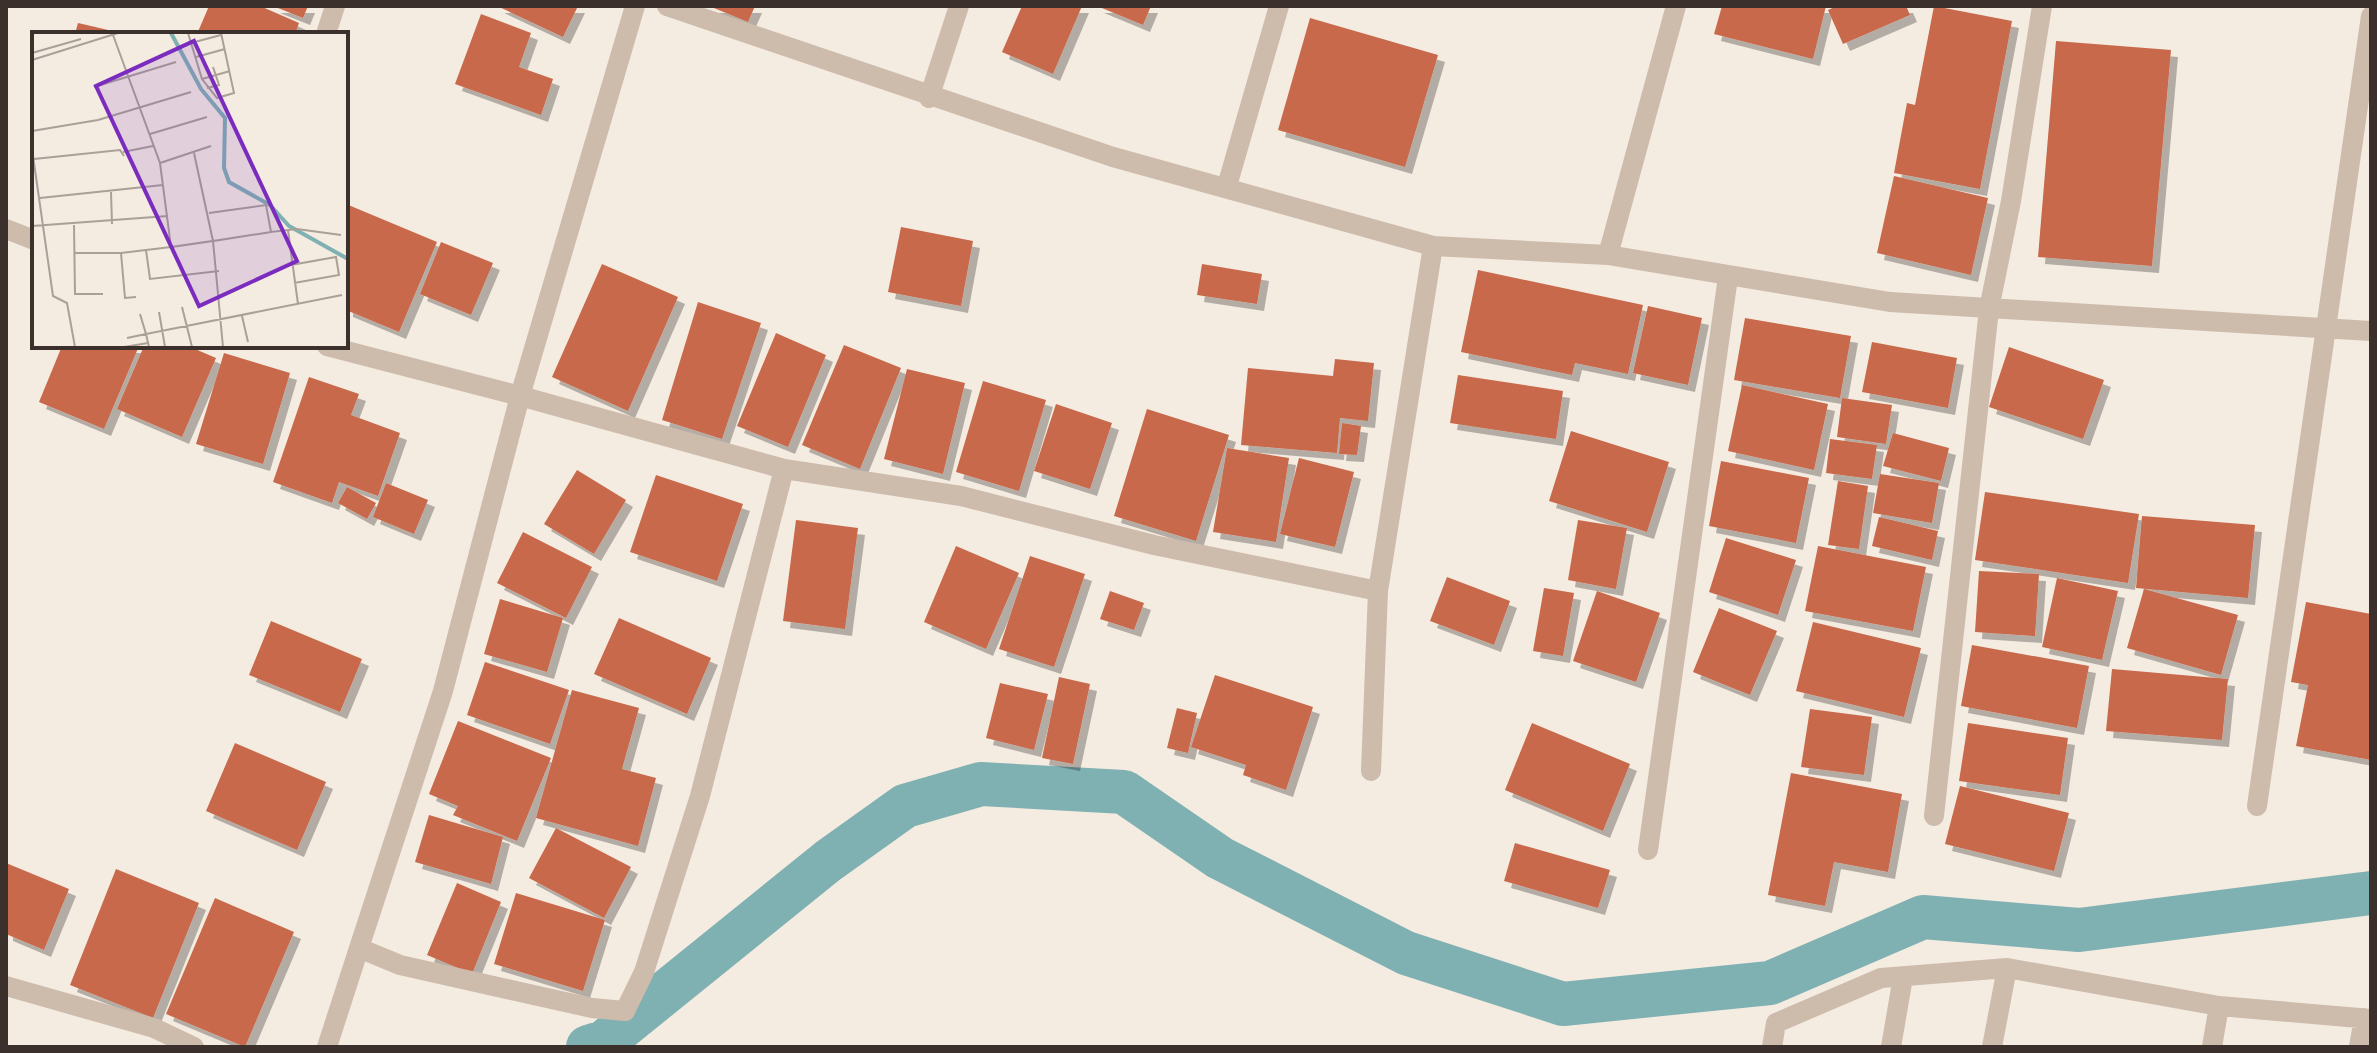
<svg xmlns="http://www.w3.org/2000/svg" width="2377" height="1053" font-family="Commissioner,sans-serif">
	<defs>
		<filter id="shadow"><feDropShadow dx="7" dy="7" stdDeviation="0" flood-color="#0004"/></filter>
	</defs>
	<rect width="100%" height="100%" fill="#f4ebe1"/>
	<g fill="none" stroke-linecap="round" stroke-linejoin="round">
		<path stroke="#7fb0b2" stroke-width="44" d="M588 1047 604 1042 828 861 905 806 981 784 1124 792 1220 858 1406 953 1563 1004 1770 983 1923 917 2079 930 2371 893"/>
	</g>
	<path fill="#c8694b" filter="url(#shadow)" d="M209 6H260L299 23 295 34H197Z
		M273 6H308L303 18Z
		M497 6H578L563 37Z
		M709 6H755L748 22Z
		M1022 6H1082L1053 74 1002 52Z
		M1097 6H1151L1143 25Z
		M1722 6H1826L1813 59 1714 34Z
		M1837 6H1906L1910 15 1843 44 1828 10Z
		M1934 6 2012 21 1980 189 1894 173 1907 103 1915 105Z
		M481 14 531 33 519 67 553 79 541 115 455 84Z
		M1310 18 1438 55 1405 167 1278 130Z
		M78 23 121 33V34H75Z
		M2056 41 2171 50 2152 266 2038 257Z
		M1894 176 1988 198 1971 275 1877 253Z
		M346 204 437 242 399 332 346 310Z
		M901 227 973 241 961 306 888 292Z
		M441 242 493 263 471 315 420 294Z
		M602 264 678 297 628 411 552 377Z
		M1202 264 1262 274 1257 304 1197 295Z
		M1478 270 1643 305 1628 374 1575 363 1572 375 1461 352Z
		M698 302 761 323 722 439 662 420Z
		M1648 306 1702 318 1688 385 1633 373Z
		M1745 318 1851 336 1840 398 1734 380Z
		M776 333 826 355 788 447 737 426Z
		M1872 342 1957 358 1948 408 1862 392Z
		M844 345 901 368 860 469 802 445Z
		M62 346H139L104 429 39 402Z
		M144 346H188L216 358 182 437 117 409Z
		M2009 347 2104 380 2083 439 1989 407Z
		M224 353 290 373 263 464 196 444Z
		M1335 359 1374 363 1368 421 1340 418 1337 453 1241 445 1248 368 1333 376Z
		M907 369 965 383 943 474 884 459Z
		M1458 375 1563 391 1556 439 1450 423Z
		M309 377 359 394 351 415 400 433 378 496 339 482 332 503 273 482Z
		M983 381 1046 400 1019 491 956 472Z
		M1742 385 1828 404 1814 470 1728 451Z
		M1842 398 1892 405 1886 444 1837 437Z
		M1056 404 1112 423 1090 489 1034 471Z
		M1147 409 1229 435 1196 541 1114 516Z
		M1342 423 1361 426 1357 455 1339 454Z
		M1571 431 1669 462 1647 532 1549 501Z
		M1893 433 1949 448 1941 481 1883 466Z
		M1830 439 1877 445 1872 479 1826 473Z
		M1227 448 1289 458 1276 542 1213 532Z
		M1299 458 1354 472 1335 547 1280 534Z
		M1721 461 1809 478 1796 543 1709 526Z
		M577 470 626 500 594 554 544 524Z
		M1880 474 1939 483 1932 523 1873 513Z
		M656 475 743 504 717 581 630 552Z
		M1838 481 1868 486 1859 549 1828 545Z
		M386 483 428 500 414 534 373 517Z
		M347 487 376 503 367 519 338 503Z
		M1985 492 2139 514 2128 583 1975 560Z
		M2142 516 2255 525 2248 598 2136 588Z
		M1879 517 1938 531 1932 560 1872 546Z
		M796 520 858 528 845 629 783 621Z
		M1578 520 1627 528 1616 589 1568 580Z
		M523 532 592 567 566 618 497 583Z
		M1726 538 1796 560 1778 615 1709 592Z
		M956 546 1019 573 986 649 924 622Z
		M1818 546 1926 567 1913 631 1805 611Z
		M1030 556 1085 574 1054 667 999 649Z
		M1979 571 2039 574 2035 636 1975 632Z
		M1447 577 1510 601 1494 645 1430 621Z
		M2057 578 2118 591 2102 660 2042 647Z
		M1544 588 1574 593 1563 656 1533 651Z
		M2144 589 2238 615 2221 675 2127 648Z
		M1110 591 1144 603 1134 630 1100 619Z
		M1597 591 1660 613 1636 682 1573 661Z
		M500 599 563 618 547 672 484 654Z
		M2306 602 2371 614V760L2296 746 2308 685 2291 682Z
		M1719 608 1777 631 1750 695 1693 672Z
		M619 618 711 658 687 714 594 674Z
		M271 621 362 659 340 712 249 675Z
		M1813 622 1921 648 1904 717 1796 691Z
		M1972 645 2089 666 2077 728 1961 706Z
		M485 662 569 690 550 744 467 715Z
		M2112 669 2228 679 2222 740 2106 731Z
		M1215 675 1313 707 1286 790 1243 775 1246 765 1191 747Z
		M1059 677 1090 684 1073 764 1042 758Z
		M1000 683 1048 694 1034 750 986 738Z
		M572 690 639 708 622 769 656 778 638 846 536 818Z
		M1177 708 1197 713 1188 753 1167 748Z
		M1810 709 1872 717 1864 775 1801 767Z
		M458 721 551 758 517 841 453 815 458 806 429 794Z
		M1532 723 1630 764 1603 831 1505 790Z
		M1968 723 2068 738 2060 795 1959 781Z
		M235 743 326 782 297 850 206 811Z
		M1791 773 1902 794 1888 872 1834 862 1825 906 1768 895Z
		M1960 786 2069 813 2054 871 1945 844Z
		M429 815 503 837 491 884 415 862Z
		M556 828 631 867 604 918 529 878Z
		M1515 843 1610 870 1598 908 1504 881Z
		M6 863 69 889 44 950 6 934Z
		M116 869 199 903 153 1018 70 985Z
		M457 883 501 902 472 974 427 955Z
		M516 893 605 920 583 991 494 964Z
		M215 898 294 932 245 1047 166 1014Z"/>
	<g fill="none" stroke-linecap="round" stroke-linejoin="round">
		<path stroke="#cdbbac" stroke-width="20" d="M667 6 1113 157 1433 246 1608 255 1890 302 2371 331
			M326 34 335 6
			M929 98 959 6
			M1227 186 1279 6
			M6 229 34 240
			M1608 255 1676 6
			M327 346 520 396 635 6
			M1371 771 1378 591 1433 246
			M2257 806 2371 16
			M1934 816 1989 309 2011 201 2042 6
			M1648 850 1728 277
			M359 948 443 691 520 396 784 469 961 496 1154 545 1378 591
			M6 986 154 1028 194 1047
			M327 1047 359 948 400 965 592 1008 625 1011 644 972 700 796 784 469
			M1772 1047 1776 1023 1881 978 2007 968 2219 1006 2371 1019
			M1891 1047 1903 977
			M1992 1047 2007 968
			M2212 1047 2219 1006
			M2359 1047 2364 1018"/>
	</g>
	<g transform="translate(32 32)">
		<rect width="316" height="316" fill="#f4ebe1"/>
		<path fill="none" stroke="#7fb0b2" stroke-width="4" d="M139 1 169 57 193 86 192 136 197 150 238 173 257 194 316 227"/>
		<path fill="none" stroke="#aaa098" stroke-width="2" d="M156 1 170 47 185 66 202 61 189 1M81 3 128 131 139 215 181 209 191 315M159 11 189 3M0 21 49 7M164 25 193 17M0 28 86 1M170 47 198 39M62 55 144 30M175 56 187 53 181 35M0 99 66 88 159 60M118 102 175 85M0 117 21 264 35 271 43 315M91 120 121 114M162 121 181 209 239 200M2 127 88 118 92 124M128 131 179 114M316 149V190M79 160 80 192M8 166 131 153M177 181 234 173 239 200 265 197 309 203M42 193 43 262H71M0 194 136 184M256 198 266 272M114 218 118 247 187 239M42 221H89L93 266 104 265M89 221 139 215M259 233 304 225 307 243 262 251M150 275 160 315M127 280 133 315M210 284 216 310M95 306 114 302 108 282M92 315 116 311M117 315 114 302 310 263"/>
		<path fill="#7b2cbf" fill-opacity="0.15" stroke="#7b2cbf" stroke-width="4" d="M162 9 265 229 167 274 64 54Z"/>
		<rect width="316" height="316" fill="none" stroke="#3b302b" stroke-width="4"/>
	</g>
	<rect width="2377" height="1053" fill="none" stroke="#3b302b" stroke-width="16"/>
</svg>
